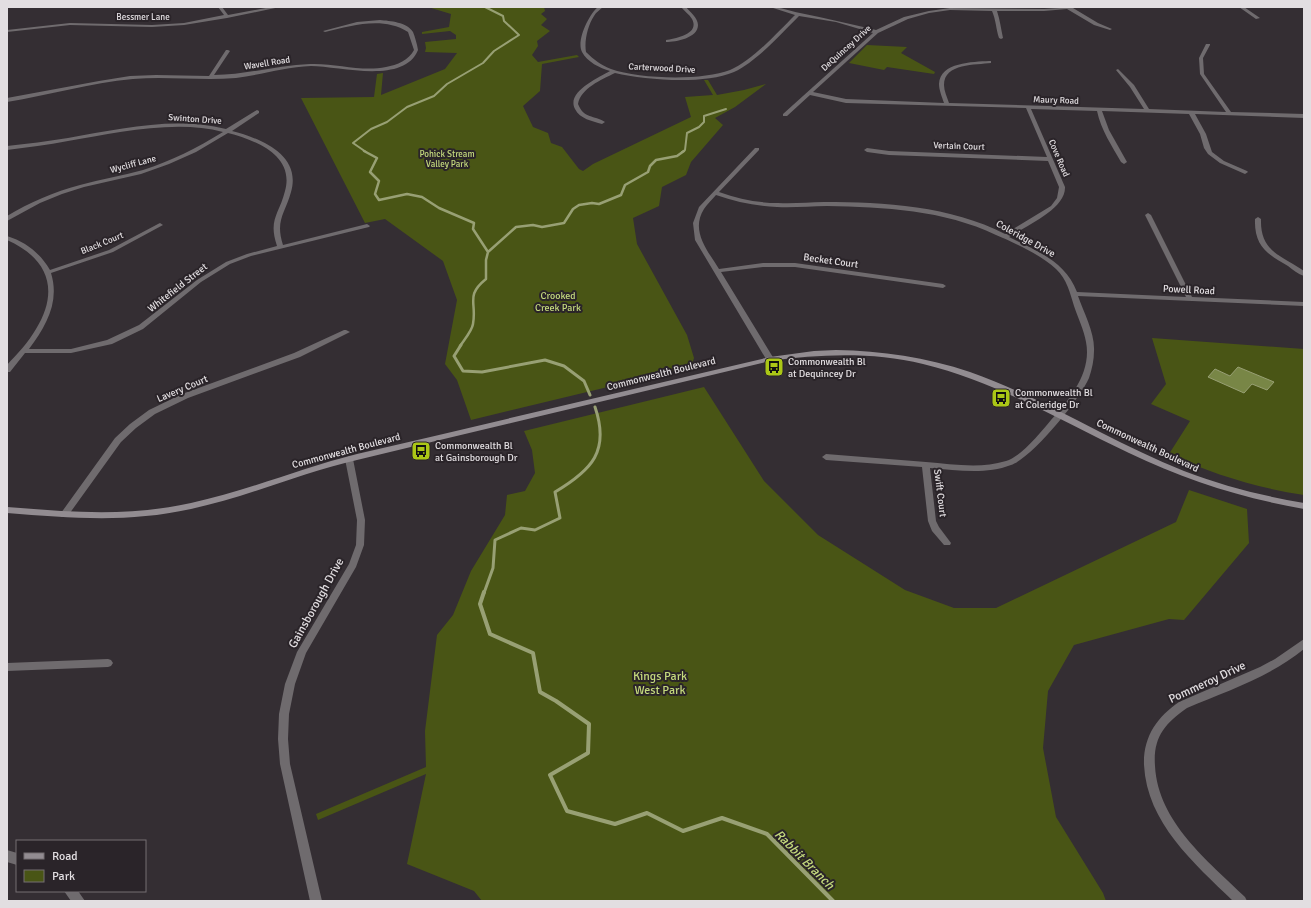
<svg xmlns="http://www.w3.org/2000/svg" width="1311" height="908" font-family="Signika,sans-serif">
	<rect width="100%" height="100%" fill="#342e33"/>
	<path fill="#495515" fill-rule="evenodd" d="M428 7H544L545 11 541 14 547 19 541 25 550 31 537 41 538 46 532 55 538 62 577 55 579 57 542 64 540 91 523 106 533 127 548 133 551 143 562 147 579 169 583 171 593 164 691 117 685 97 713 95 704 80H708L717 95 744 90 766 84 735 107 715 118 723 125 691 162 686 175 662 187 659 206 633 218 637 244 687 335 694 358 691 367 471 420 457 380 445 364 457 300 443 261 385 219 365 223 301 98 374 97 377 74 383 73 381 95 445 69 457 53 425 52 426 48 425 42 456 39V35L450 31 422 34V32L449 27 451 14Z
		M867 45 907 47 901 53 935 72 934 74 887 67 884 70 849 63Z
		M1152 338 1304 349V495C1257 488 1212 474 1169 454L1190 421 1151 404 1166 384ZM1215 369 1230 376 1274 382 1252 384 1209 377Z
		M704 387 764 481 818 535 905 590 954 608H996L1176 522 1189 490 1247 509 1249 543 1184 620 1169 619 1074 645 1048 691 1043 748 1056 817 1103 893 1106 901H482L474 891 407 864 426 774 318 820 316 814 426 767 425 731 437 635 453 615 471 571 505 515 507 495 525 491 535 473 532 450 524 431Z"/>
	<path fill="#788646" stroke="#98a074" d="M1238 367 1274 382 1267 390 1252 384 1244 393 1208 377 1215 369 1230 376Z"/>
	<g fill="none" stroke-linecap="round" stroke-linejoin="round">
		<path stroke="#98a074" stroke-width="2" d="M366 152 353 143 371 129 387 122 407 107 434 96 447 84 483 63 494 51 519 35 504 21 503 16 485 7
			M682 152 685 150 687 133 699 127 704 122V116L726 109"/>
		<path stroke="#98a074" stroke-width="2.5" d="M364 151 377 158 370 172 379 181 375 194 379 200 407 194 422 197 439 208 474 223 473 229 488 252
			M460 346C464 340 472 331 473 324 477 302 465 296 486 279V260L488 252 516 227 533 225 542 227 564 223 573 209 579 205 592 203 599 204 621 195 625 185 648 172 650 166 656 160 677 156 684 151"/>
		<path stroke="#98a074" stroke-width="3" d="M461 345 454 356 463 371 482 372 545 360 564 366 584 381 590 395
			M484 593 493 568 495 540 521 528 535 530 560 518 555 492C592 470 610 451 595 407"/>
		<path stroke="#98a074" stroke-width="4" d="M484 592 480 604 490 634 533 653 540 692 556 701 589 724 588 753 550 775 567 811 615 824 647 813 683 831 722 818 767 834 833 901"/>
		<path fill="#6f6b6e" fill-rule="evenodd" d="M218 7H222L228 15 271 7H280L227 18 184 25 152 27 70 25 7 32V30L70 23 152 25 184 23 224 15Z
			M598 7H603C600 10 596 12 594 16 588 25 584 41 586 52 594 60 601 65 611 69 639 79 702 81 730 70 752 61 778 32 795 15L770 7C780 7 790 11 800 13 826 18 850 24 876 30L904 17 929 11 950 8 1044 9 1075 7 1073 8 1098 23 1112 29 1110 30 1094 25 1067 9 1044 11H997C1000 20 1001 29 1003 38L1001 39 999 38C996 29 996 20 992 11L950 10 929 13 908 19 878 33 813 92 846 99 944 103C942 97 939 90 939 84 940 62 973 62 989 61H991V63C976 65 944 63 944 85 944 91 947 97 949 103L1144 109 1130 87 1116 70 1118 69 1134 85 1149 109 1226 112 1200 74 1199 58 1206 44H1210V45L1203 58 1204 74 1231 112 1304 114V118L1195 114 1206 134 1212 152 1224 161 1247 171 1248 172 1245 174 1220 163 1208 154 1204 148 1200 134 1189 114 1102 111 1109 130 1127 162 1124 164 1121 162C1112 146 1101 130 1097 111L1031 109 1065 187C1066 209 1026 226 1009 237 1037 251 1065 261 1077 292L1186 297 1145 215 1148 213 1151 215 1192 297 1304 302V306L1078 296C1084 313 1095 333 1094 351 1094 360 1092 369 1089 378 1080 399 1032 458 1011 465 985 475 957 470 930 468L936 521 939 527 951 543 950 545H944L932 531 928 521 922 467 826 460 822 457 826 454C859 457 893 459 926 462 952 464 980 469 1006 461 1022 456 1040 433 1051 420 1070 399 1092 372 1086 342 1084 330 1078 318 1074 306 1070 293 1067 279 1056 269 1041 255 1015 243 996 235 944 210 884 207 827 206 810 206 793 208 777 207 756 206 736 202 716 195 712 200 707 204 704 209 690 231 708 251 719 269L763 263H795L943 284 946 286 943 288 795 267H763L721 272 774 359 770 361 766 359 695 240 693 223 699 207 755 148H759V150L719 192C739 199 758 203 778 203 794 204 809 202 824 202 884 202 951 206 1005 234L1051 206 1057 198 1059 187 1048 161 889 155 867 152 864 150 867 148 889 151 1047 157 1026 108 846 103 810 95 787 116H783V114L873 33 836 22 799 16C781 34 757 61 734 72 703 85 646 80 615 73 601 80 581 88 578 104 584 119 594 115 605 122L602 124C592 121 580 119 575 109 566 92 598 78 610 71 600 68 587 62 582 52 576 41 589 14 598 7Z
			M681 7H686C690 12 698 18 698 25 698 38 676 42 666 42V40C676 38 700 34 692 19 689 14 684 11 681 7Z
			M1239 7H1244L1260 18 1256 19Z
			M380 20C390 21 407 22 413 32 415 37 417 44 418 50 404 85 339 66 311 66 285 67 261 75 236 78 201 81 167 76 133 79 90 83 49 95 7 102V98L99 81 130 76 156 75 209 76 226 50H228L230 51 214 75C246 75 278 65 310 64 336 63 361 72 386 67 397 65 409 60 414 50L408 32C382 16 352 26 325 32L323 31 357 22Z
			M257 110 259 111V113L232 131C259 138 302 154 291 192 285 214 275 220 283 245L367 224 370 226 369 227 251 256 230 264 201 282 143 329 112 344 71 353H25L10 372H7V365C17 354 28 343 36 329 60 290 48 258 7 240V236C26 242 40 253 50 270L109 250 158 224 160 223 163 225 113 252 51 273C60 302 46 326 29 349H71L107 340 139 325 197 280 226 262 247 254 277 246C268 219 279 215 285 191 295 155 255 140 228 133L196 152 169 164 141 174 84 187 62 194 40 203 7 221V216C30 202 54 192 80 185 101 179 122 176 143 170 171 161 197 148 223 132 176 119 115 133 68 141 48 145 27 147 7 150V146C27 144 48 141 68 138 119 129 175 116 226 129Z
			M1258 217 1261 219C1260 252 1281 255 1304 271V276C1298 274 1293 270 1288 266 1267 254 1254 246 1255 219Z
			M344 330H346L350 332 300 357 188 398 155 414 136 428 121 442 67 517H61L60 515 61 513 115 438 130 424 149 410 182 394 294 353Z
			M349 456 353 459 365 520 364 545 356 567 306 653 295 684 289 714 288 739 290 764 322 901H310L280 764 278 739 279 714 285 684 297 652 349 564 356 545 357 520 345 459Z
			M1304 639V649C1270 677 1227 691 1187 708 1164 724 1153 738 1155 766 1158 822 1208 861 1245 897L1247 901H1233C1194 863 1147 823 1144 765 1143 737 1157 717 1179 702L1260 667 1275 659Z
			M108 659 111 660 113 663 111 666 108 667 7 671V663Z
			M7 850 17 853V865L7 862Z
			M64 891H78L85 901H71Z"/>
		<path fill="#928c91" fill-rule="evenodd" d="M836 350C882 351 926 357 970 372 1044 398 1111 442 1184 471 1223 486 1263 496 1304 503V509C1242 498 1185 480 1129 453 1061 421 997 382 923 364 873 352 821 354 770 361 632 394 495 427 357 460 301 473 247 497 191 509 127 523 72 518 7 513V507C71 512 127 517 191 503 247 491 301 468 357 454 495 422 632 389 770 357L814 351Z"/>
	</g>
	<defs>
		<g id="bus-square" transform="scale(1)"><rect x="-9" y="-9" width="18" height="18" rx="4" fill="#abc716" stroke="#2a2429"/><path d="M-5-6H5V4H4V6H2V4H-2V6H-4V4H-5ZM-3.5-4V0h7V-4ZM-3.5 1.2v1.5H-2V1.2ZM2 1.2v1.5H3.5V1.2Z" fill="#111"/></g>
	</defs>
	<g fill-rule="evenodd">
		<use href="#bus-square" x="774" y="367"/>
		<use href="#bus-square" x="1001" y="398"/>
		<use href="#bus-square" x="421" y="451"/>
	</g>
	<g text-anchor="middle" stroke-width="4" stroke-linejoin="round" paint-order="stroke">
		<g font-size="9" fill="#e2dee1" stroke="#2a2429">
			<text x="143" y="20">Bessmer Lane</text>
			<text transform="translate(846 48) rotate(-42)" y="3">DeQuincey Drive</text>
			<text transform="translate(267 63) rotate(-9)" y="3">Wavell Road</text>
			<text transform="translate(662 68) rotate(3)" y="3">Carterwood Drive</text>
			<text transform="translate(1056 100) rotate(2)" y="3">Maury Road</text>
			<text transform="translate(195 119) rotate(4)" y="3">Swinton Drive</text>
			<text transform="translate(959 146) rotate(2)" y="3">Vertain Court</text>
			<text transform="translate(1059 158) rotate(67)" y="3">Cove Road</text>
			<text transform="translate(133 164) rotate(-15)" y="3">Wycliff Lane</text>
			<text transform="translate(102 243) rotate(-22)" y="3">Black Court</text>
		</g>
		<g font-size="9" fill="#c4d97d" stroke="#2a2429">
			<text x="447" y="157">Pohick Stream<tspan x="447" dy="10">Valley Park</tspan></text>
		</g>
		<g font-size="10" fill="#e2dee1" stroke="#2a2429">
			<text transform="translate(1026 238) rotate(29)" y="4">Coleridge Drive</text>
			<text transform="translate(831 260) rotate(8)" y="4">Becket Court</text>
			<text transform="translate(177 287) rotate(-38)" y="4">Whitefield Street</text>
			<text transform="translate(1189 289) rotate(3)" y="4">Powell Road</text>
			<text transform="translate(661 373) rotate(-14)" y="4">Commonwealth Boulevard</text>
			<text transform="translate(182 388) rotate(-23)" y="4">Lavery Court</text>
			<text transform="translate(1148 445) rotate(25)" y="4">Commonwealth Boulevard</text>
			<text transform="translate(346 450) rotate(-15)" y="4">Commonwealth Boulevard</text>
			<text transform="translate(941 493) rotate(83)" y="4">Swift Court</text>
		</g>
		<g font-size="10" fill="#c4d97d" stroke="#2a2429">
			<text x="558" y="299">Crooked<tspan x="558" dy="12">Creek Park</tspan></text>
		</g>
		<g font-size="10" fill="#e2dee1" stroke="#2a2429" text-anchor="start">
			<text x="788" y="365">Commonwealth Bl<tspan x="788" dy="12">at Dequincey Dr</tspan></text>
			<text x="1015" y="396">Commonwealth Bl<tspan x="1015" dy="12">at Coleridge Dr</tspan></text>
			<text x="435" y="449">Commonwealth Bl<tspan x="435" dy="12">at Gainsborough Dr</tspan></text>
		</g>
		<g font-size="12" fill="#e2dee1" stroke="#2a2429">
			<text transform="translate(316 603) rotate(-61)" y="4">Gainsborough Drive</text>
			<text transform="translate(1207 682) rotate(-25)" y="4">Pommeroy Drive</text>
		</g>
		<g font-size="12" fill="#c4d97d" stroke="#2a2429">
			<text x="660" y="680">Kings Park<tspan x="660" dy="14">West Park</tspan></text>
		</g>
		<g font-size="13" font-style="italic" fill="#c3d87c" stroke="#2a2429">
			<text transform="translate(805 859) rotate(45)" y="5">Rabbit Branch</text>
		</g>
	</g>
	<rect width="1311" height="908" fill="none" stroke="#e2dee1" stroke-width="16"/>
	<rect x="16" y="840" width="130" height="52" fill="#2a2429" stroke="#746e73"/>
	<rect x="24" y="853" width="20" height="6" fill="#928c91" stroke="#746e73"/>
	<text x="52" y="860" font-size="12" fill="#e2dee1">Road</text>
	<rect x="24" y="870" width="20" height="12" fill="#495515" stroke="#746e73"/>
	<text x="52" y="880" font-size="12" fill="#e2dee1">Park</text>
</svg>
